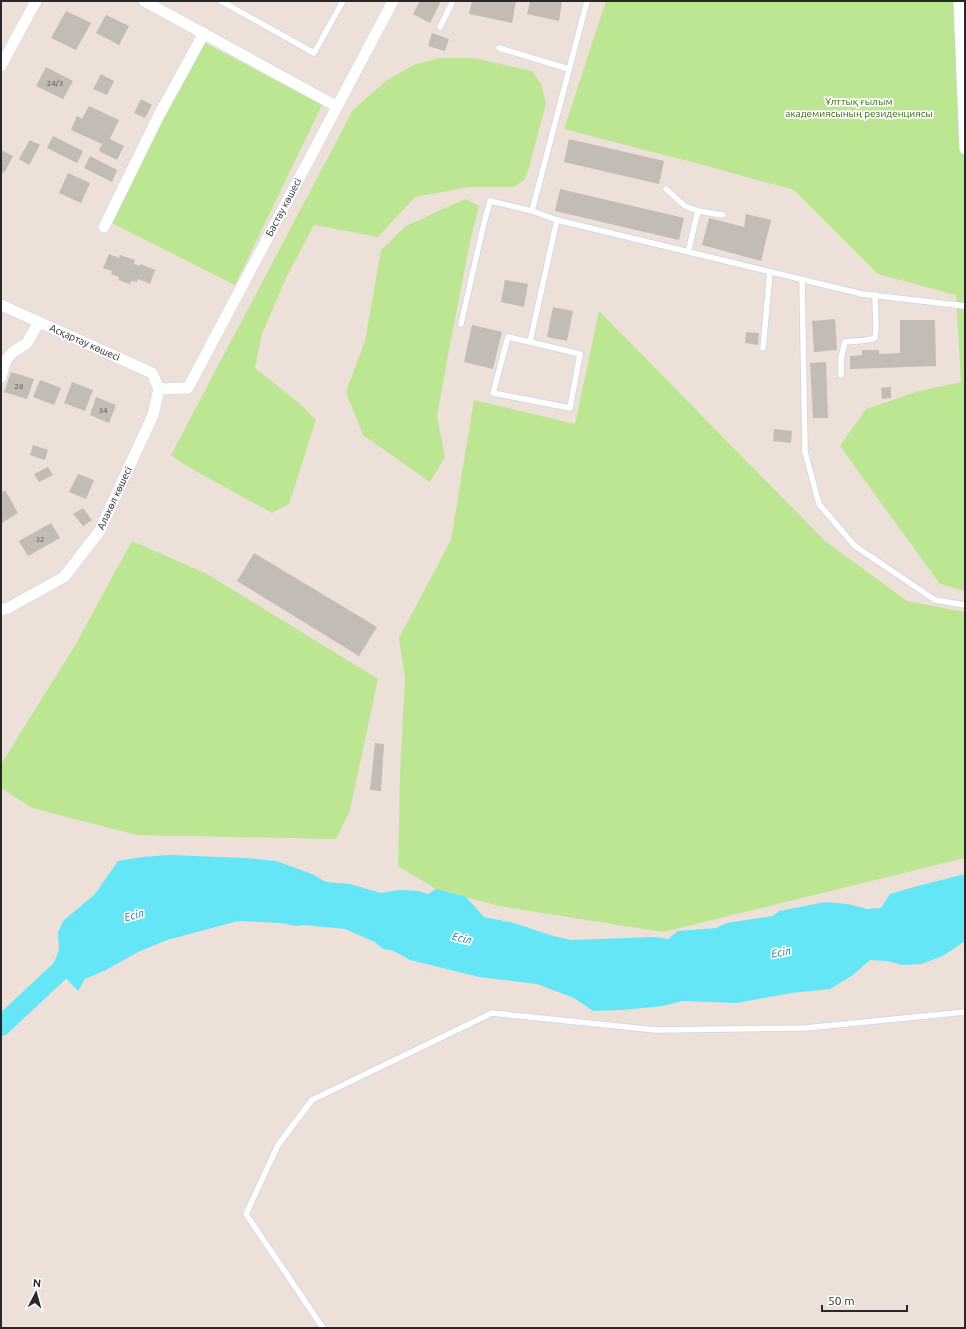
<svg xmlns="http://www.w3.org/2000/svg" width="966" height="1329" font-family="Ubuntu,sans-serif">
	<rect width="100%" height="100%" fill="#ece0d8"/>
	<path fill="#bce691" d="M606 1H965V591L940 584 840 446 866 409 916 392 961 382 956 295 878 274 794 190 707 166 564 129Z
		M205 43 322 105 235 285 112 223 150 145Z
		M440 58H473L532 71 541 84 546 103 529 168 524 180 514 187H469L415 197 378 237 314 225 285 280 262 334 255 368 299 403 316 420 289 504 272 513 185 465 171 455 353 110 387 80 416 64Z
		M465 199 479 206 470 242 448 355 437 416 445 457 430 482 363 435 346 392 365 341 381 250 406 226Z
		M599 311 825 541 907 601 965 612V858L663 932 499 906 436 889 398 866 400 776 405 679 399 638 451 540 474 400 575 424Z
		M132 541 207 574 378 679 350 810 336 839 137 835 32 808 1 788V764L73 649Z"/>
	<path fill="#64e6f6" d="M169 855 245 858 276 861 312 874 326 882 350 884 381 893 399 890 419 891 428 894 436 889 466 897 484 917 514 923 550 935 571 940 654 937 668 939 678 931 716 928 727 923 773 916 779 911 826 902 848 904 867 909 881 908 890 894 914 887 965 874V941L943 956 921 964 902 965 887 961 870 960 853 975 830 989 792 993 736 1003 682 1001 663 1006 622 1010 593 1011 574 998 537 984 479 977 410 960 394 951 383 949 375 942 345 929 304 925 296 926 281 923 238 921 167 940 138 952 106 970 85 979 78 991 53 965 59 950 58 932 63 921 95 894 118 861 143 857Z"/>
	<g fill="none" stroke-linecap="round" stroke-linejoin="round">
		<path stroke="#64e6f6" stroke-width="20" d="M1 1026 79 953"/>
	</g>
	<path fill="#c3bcb4" d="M420 1H441L430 23 413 14Z
		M472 1H516L512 23 469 14Z
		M530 1H562L559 21 527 14Z
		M66 11 91 23 76 50 51 38Z
		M106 15 129 26 119 45 96 33Z
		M432 33 449 39 445 51 428 46Z
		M46 67 73 81 63 99 36 86Z
		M101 74 114 81 107 95 93 89Z
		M141 99 152 105 145 118 134 113Z
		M89 106 119 120 110 139 124 146 117 160 99 151 102 144 71 130 77 116 82 119Z
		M53 136 83 151 77 163 47 148Z
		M569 139 664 161 659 184 564 162Z
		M30 140 40 145 29 165 19 159Z
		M1 150 13 156 4 173 1 171Z
		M90 156 117 170 112 182 84 168Z
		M68 173 90 183 81 203 59 193Z
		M560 189 684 218 679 240 555 211Z
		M746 214 771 220 761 261 702 245 709 218 744 227Z
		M109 254 119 258 120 255 135 260 134 264 140 266 141 264 155 270 150 284 138 279 137 282 131 281 130 284 118 280 119 277 111 274 112 271 103 268Z
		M505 280 528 284 524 307 501 302Z
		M553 307 573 311 567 341 547 337Z
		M835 319 837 350 814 352 812 321Z
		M900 320H935L936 366 850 369V356L862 355V350H879V354L900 353Z
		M472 325 502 332 493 369 464 362Z
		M746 332 759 333 758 345 745 343Z
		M826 362 828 418H813L810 363Z
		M11 372 34 379 27 399 4 392Z
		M40 380 61 388 54 405 33 397Z
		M72 382 93 390 85 411 64 403Z
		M891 387V398L882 399 881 388Z
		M96 397 116 405 109 423 90 415Z
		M774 429 792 431 791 443 773 441Z
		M33 445 48 450 45 460 30 455Z
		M48 467 53 475 39 482 34 474Z
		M78 474 94 480 86 499 69 492Z
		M5 490 18 513 2 523 1 493Z
		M83 508 92 520 83 526 73 514Z
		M51 523 60 538 28 556 19 541Z
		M254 553 377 627 359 656 237 581Z
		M375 743 384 744 381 791 370 790Z"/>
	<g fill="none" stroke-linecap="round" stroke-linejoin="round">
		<g stroke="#ced5e2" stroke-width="7">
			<path id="service" d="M221 1 314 53 343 1
				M440 27 453 1
				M499 48 569 69
				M666 189 685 206 698 211 688 252
				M532 211 587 1
				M698 211 723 215
				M802 280 805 452 819 504 855 546 935 600 965 605
				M461 324 484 223 490 201 532 211 557 220 862 294 965 306
				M530 342 580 354 570 408 493 393 508 337 530 342 557 220
				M763 348 770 272
				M841 375V358L845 342C856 340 864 342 875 338L876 329 875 295
				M323 1328 246 1214 278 1145 312 1100 492 1013 656 1030 805 1028 965 1012"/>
		</g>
		<g stroke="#ced5e2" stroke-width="12">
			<path id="minor" d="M144 1 336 106
				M959 1 965 149
				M1 66 36 1
				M104 227 158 117 204 33
				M1 305 152 373 159 389
				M1 377 6 360 13 352 27 343 39 322
				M159 389 188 388 393 1
				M1 610 8 608 64 577 99 532 153 415 159 389"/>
		</g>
		<use href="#service" stroke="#fff" stroke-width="5.5"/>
		<use href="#minor" stroke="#fff" stroke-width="11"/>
	</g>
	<g text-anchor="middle" stroke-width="3.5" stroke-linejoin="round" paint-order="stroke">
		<g font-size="8" fill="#4f4d4b">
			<text x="55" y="86">24/3</text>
			<text x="19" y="389">26</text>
			<text x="103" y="413">34</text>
			<text x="40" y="542">32</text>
		</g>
		<g font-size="10" fill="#336815" stroke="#fff">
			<text x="859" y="105">Ұлттық ғылым<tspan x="859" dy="12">академиясының резиденциясы</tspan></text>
		</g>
		<g font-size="10" fill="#282828" stroke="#fff">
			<text transform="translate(283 207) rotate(-62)" y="4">Бастау көшесі</text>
			<text transform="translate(85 342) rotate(24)" y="4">Асқартау көшесі</text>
			<text transform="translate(114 498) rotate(-65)" y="4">Алакөл көшесі</text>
		</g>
		<g font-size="11" font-style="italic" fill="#067d98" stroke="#fff">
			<text transform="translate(134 915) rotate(-16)" y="4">Есіл</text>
			<text transform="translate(462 938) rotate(14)" y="4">Есіл</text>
			<text transform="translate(781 952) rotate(-11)" y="4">Есіл</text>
		</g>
	</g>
	<rect width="966" height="1329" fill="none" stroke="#282828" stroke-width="4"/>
	<g transform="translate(36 1293) rotate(6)" stroke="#ffffff" stroke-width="3" paint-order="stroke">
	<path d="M0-3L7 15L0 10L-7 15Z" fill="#282828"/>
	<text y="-6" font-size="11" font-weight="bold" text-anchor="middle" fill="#282828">N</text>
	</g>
	<path d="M822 1305v6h85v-6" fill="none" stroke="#282828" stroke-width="2"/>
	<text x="828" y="1305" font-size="12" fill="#282828" stroke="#ffffff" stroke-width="3" paint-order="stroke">50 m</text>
</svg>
